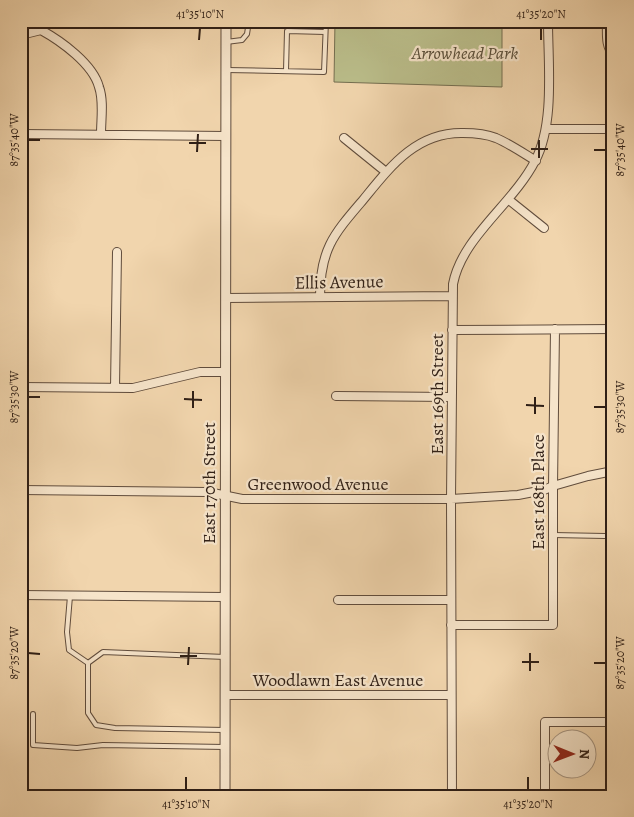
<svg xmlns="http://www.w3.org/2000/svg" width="634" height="817" font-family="Alegreya,serif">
	<rect width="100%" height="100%" fill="#f1d5ad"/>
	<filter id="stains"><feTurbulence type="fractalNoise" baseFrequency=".004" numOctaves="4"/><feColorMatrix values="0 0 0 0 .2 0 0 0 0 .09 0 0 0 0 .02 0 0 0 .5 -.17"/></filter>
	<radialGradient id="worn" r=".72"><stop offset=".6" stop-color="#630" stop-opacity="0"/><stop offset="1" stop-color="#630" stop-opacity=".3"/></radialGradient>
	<path fill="#babd8a" stroke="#746e50" d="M335 21H502V87L334 82Z"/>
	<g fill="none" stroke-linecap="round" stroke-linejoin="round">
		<g stroke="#604c3c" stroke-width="6">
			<path id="service" d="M605 21C605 35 603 47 613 58
				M226 42 242 40 247 34 249 21
				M226 70 324 72 326 21
				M286 71 287 31 325 32
				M553 535 605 536 613 539
				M70 596 67 632 69 650 88 663
				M225 657 103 652 88 663V713L96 725 115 728 225 730
				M33 714V745L77 748 103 745 225 747"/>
		</g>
		<g stroke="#604c3c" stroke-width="10">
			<path id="minor" d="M37 21 41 30C61 41 93 64 99 87 104 101 101 119 101 134
				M21 35 41 30
				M547 129H613
				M21 134 226 136
				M344 138 386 172
				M509 200 544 228
				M320 297C320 249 334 234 363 200 390 167 416 132 463 133 474 133 486 134 496 138 510 144 523 153 536 161
				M226 298 452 296
				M452 330 613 329
				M21 387 133 388 200 372H226
				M115 388 117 252
				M336 396 452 397
				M21 490 208 492 242 499H451L518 495 544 490 553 486 588 476 613 471
				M21 595 225 597
				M338 600H451
				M451 625H553V486L555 329
				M225 695H451
				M452 796 451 499 453 284C462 237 513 204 535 161 555 124 548 63 548 21
				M545 796V722H613"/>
		</g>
		<g stroke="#604c3c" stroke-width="11">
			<path id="tertiary" d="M225 796 226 21"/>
		</g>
		<use href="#service" stroke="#f6e4ca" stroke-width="4"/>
		<use href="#minor" stroke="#f6e4ca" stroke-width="8"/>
		<use href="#tertiary" stroke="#f6e4ca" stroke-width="9"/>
	</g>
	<path fill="none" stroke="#2f1f16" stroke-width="2" d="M199 40 200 28M541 40V28M28 140H40M189 143H206M531 149H548M594 150H606M197 152 198 134M539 158V140M28 397H40M184 399 202 400M526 405 544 406M594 407H606M193 408V391M535 414V397M28 653 40 654M180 656H197M522 662H539M594 663H606M188 665 189 647M530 671V653M186 790V777M528 790V777"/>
	<g text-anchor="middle" stroke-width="4.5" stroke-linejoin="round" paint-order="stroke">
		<g font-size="18" font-style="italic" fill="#594e39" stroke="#f6e4ca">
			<text x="465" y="59">Arrowhead Park</text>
		</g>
		<g font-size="18" fill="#2f1f16" stroke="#f6e4ca">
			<text transform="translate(339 282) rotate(-1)" y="6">Ellis Avenue</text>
			<text transform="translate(437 394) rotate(-90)" y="6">East 169th Street</text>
			<text transform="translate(209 483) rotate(-90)" y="6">East 170th Street</text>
			<text x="318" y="490">Greenwood Avenue</text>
			<text transform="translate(538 492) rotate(-90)" y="6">East 168th Place</text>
			<text x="338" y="686">Woodlawn East Avenue</text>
		</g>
	</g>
	<rect width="634" height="817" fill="none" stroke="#f1d5ad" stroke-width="55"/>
	<g transform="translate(572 754) rotate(91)"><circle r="24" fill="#f6e4ca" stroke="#a69582"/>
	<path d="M0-4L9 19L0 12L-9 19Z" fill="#8f2418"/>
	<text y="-8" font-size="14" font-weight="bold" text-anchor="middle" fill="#2f1f16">N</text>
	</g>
	<rect x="28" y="28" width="578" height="762" fill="none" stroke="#2f1f16" stroke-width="2"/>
	<g font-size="12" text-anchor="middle" fill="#2f1f16">
		<text x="200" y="18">41°35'10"N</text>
		<text x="541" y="18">41°35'20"N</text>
		<text transform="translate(14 140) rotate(-90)" y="4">87°35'40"W</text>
		<text transform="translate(620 150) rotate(-90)" y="4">87°35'40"W</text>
		<text transform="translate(14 397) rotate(-90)" y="4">87°35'30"W</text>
		<text transform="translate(620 407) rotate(-90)" y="4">87°35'30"W</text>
		<text transform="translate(14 653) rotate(-90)" y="4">87°35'20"W</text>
		<text transform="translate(620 663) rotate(-90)" y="4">87°35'20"W</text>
		<text x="186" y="808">41°35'10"N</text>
		<text x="528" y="808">41°35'20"N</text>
	</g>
	<rect width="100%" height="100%" filter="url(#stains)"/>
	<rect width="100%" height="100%" fill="url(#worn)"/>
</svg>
